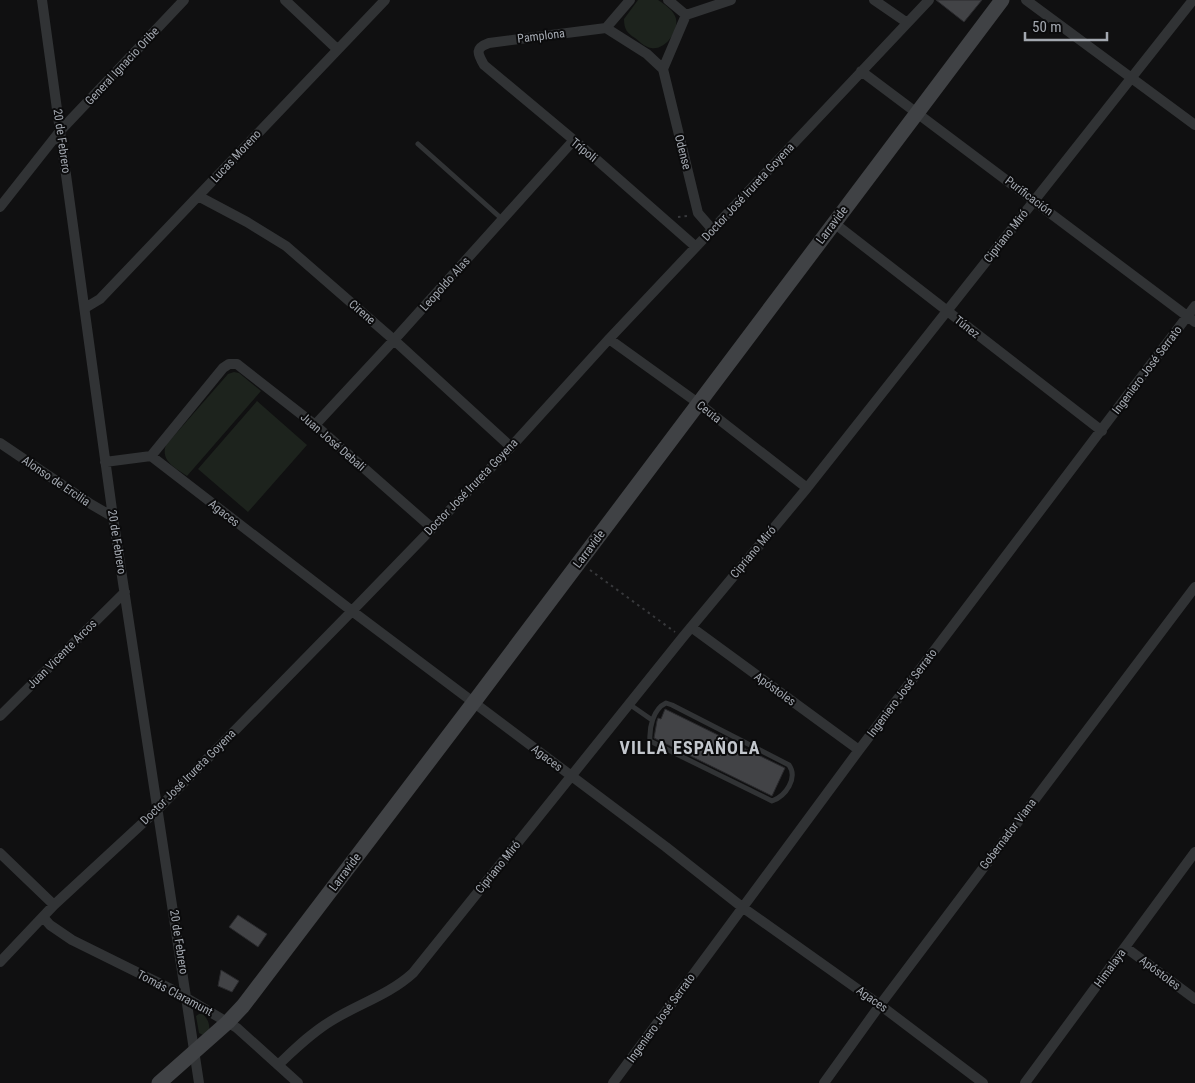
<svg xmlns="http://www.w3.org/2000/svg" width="1195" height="1083" font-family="'Roboto Condensed',sans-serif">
	<rect width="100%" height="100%" fill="#101011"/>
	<path fill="#1d231d" d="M638 0H658C664 4 672 9 675 16 681 28 666 51 651 48 645 47 640 42 635 38 627 33 624 29 624 19Z
		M234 372 239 373 261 391 187 476C176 468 160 461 166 445L228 374Z
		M257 401 307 445 248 512 198 469Z
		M199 1014H203C208 1020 210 1023 209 1031L203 1035 199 1033 196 1016Z"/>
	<path fill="#424346" stroke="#2a2a2d" d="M936 0H982L964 22Z
		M665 709 720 736V735L728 738 727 740 785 768 772 796 654 738 657 721 658 718 661 719Z
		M238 915 267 934 258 947 229 927Z
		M221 970 239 981 232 992 218 986Z"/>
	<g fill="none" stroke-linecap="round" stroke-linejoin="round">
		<path stroke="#38393c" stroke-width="2" stroke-dasharray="2.5 4" stroke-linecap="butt" d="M678 217 688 216
			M590 570 675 632"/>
		<path stroke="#313335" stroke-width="5" d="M418 144 502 219
			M666 703 672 705 789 765C798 778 786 796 772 801L650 741C649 728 653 709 666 703Z
			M629 704 652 720"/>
		<path stroke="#313335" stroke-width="10" d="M42 0 113 517 199 1083
			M285 0 337 49
			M630 0 606 28 489 43C475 48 477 53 484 65L581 146 696 247
			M668 0 686 15
			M874 0 906 22
			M1026 0 1195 125
			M606 28 647 54 663 69
			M861 71 1195 322
			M198 196 247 222 286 246 394 340 511 447
			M0 207 60 131 184 0
			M834 223 1102 431
			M712 229 698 213 663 69 686 15 731 0
			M85 308 100 299 385 0
			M609 339 698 403 807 488
			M315 425 394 340 573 141
			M0 443 89 503 113 517
			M151 456 223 368 229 364H237L315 425 432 528
			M105 462 151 456 352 611 666 847 742 907 880 1005 983 1083
			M691 627 859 750
			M0 716 125 592
			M0 853 54 905
			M43 917 50 925 72 940 173 990 237 1028 298 1083
			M1125 947 1195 999
			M0 962 54 905 158 809 352 611 511 447 609 339 929 0
			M278 1065C294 1050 311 1033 331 1021 358 1004 389 995 413 973L683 637 807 488 1193 0
			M613 1083 859 750 1195 306
			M824 1083 880 1005 1195 587
			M1025 1083 1195 852"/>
		<path stroke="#404245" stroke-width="15" d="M159 1083 228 1022 243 1006 474 702 1002 0"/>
	</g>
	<g text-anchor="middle" stroke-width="4" stroke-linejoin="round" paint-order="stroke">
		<g font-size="12" fill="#a3a8b0" stroke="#0b0b0c">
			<text transform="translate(541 36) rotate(-7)" y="4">Pamplona</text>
			<text transform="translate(122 66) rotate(-47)" y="4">General Ignacio Oribe</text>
			<text transform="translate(62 141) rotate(82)" y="4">20 de Febrero</text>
			<text transform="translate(584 150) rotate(39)" y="4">Trípoli</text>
			<text transform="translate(683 152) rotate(76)" y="4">Odense</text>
			<text transform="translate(236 156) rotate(-47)" y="4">Lucas Moreno</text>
			<text transform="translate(748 192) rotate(-47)" y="4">Doctor José Irureta Goyena</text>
			<text transform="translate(1029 196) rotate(37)" y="4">Purificación</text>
			<text transform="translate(832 225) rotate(-53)" y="4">Larravide</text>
			<text transform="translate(1006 236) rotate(-52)" y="4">Cipriano Miró</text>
			<text transform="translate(445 284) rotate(-48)" y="4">Leopoldo Alas</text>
			<text transform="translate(362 312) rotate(41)" y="4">Cirene</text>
			<text transform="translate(967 327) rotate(38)" y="4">Túnez</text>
			<text transform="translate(1147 370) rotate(-53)" y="4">Ingeniero José Serrato</text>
			<text transform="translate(709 412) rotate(38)" y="4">Ceuta</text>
			<text transform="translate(333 442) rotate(41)" y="4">Juan José Debali</text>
			<text transform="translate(56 481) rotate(34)" y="4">Alonso de Ercilia</text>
			<text transform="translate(471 487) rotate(-46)" y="4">Doctor José Irureta Goyena</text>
			<text transform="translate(224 513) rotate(38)" y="4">Agaces</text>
			<text transform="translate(117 542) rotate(81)" y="4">20 de Febrero</text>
			<text transform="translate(589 549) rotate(-53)" y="4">Larravide</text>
			<text transform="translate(753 552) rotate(-50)" y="4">Cipriano Miró</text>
			<text transform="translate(62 654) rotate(-45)" y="4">Juan Vicente Arcos</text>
			<text transform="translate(775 689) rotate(36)" y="4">Apóstoles</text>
			<text transform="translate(902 693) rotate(-53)" y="4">Ingeniero José Serrato</text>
			<text transform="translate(547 758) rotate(37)" y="4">Agaces</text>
			<text transform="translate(188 777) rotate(-45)" y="4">Doctor José Irureta Goyena</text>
			<text transform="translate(1008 834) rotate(-53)" y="4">Gobernador Viana</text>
			<text transform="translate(498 867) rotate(-51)" y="4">Cipriano Miró</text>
			<text transform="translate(345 872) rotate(-53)" y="4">Larravide</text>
			<text transform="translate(179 942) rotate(81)" y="4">20 de Febrero</text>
			<text transform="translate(1110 968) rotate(-54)" y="4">Himalaya</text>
			<text transform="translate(1160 973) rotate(37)" y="4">Apóstoles</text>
			<text transform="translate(175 993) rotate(28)" y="4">Tomás Claramunt</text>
			<text transform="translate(872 999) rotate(36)" y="4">Agaces</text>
			<text transform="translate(661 1018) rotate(-54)" y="4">Ingeniero José Serrato</text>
		</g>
		<g font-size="18" font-weight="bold" letter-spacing="1" fill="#c3c7cd" stroke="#0b0b0c">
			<text x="690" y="754">VILLA ESPAÑOLA</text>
		</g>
	</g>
	<path d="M1025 32v8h82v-8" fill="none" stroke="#a3a8b0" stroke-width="2.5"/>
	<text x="1032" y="32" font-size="15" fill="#a3a8b0" stroke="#0b0b0c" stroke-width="4" paint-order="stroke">50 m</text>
</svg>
